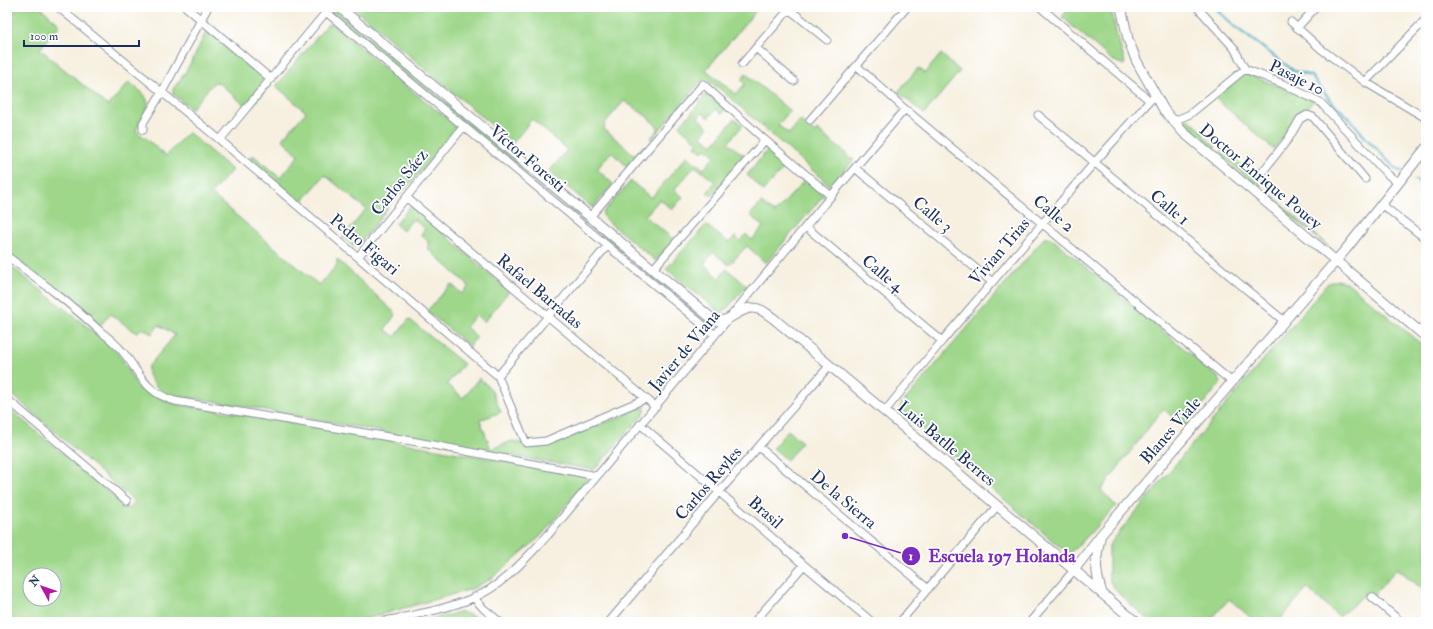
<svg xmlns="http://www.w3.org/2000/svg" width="1433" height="629" font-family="'IM FELL Double Pica',serif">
	<rect width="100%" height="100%" fill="#fff"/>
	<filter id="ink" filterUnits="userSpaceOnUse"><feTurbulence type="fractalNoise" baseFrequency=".025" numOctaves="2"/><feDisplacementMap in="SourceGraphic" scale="8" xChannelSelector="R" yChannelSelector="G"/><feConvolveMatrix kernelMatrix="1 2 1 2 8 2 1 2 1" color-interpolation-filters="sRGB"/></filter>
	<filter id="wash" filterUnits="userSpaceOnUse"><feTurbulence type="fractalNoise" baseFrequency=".012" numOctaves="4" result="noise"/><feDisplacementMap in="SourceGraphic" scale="16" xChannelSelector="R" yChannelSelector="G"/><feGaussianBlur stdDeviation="0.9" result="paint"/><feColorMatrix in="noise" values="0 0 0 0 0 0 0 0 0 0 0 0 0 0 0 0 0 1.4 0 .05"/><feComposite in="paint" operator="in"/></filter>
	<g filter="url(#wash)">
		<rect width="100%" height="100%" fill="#f7f0e0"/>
		<path fill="#9ed78a" stroke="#5c8374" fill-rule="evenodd" d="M20 7H40L60 25 40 49 108 106 129 82 144 94 149 104 136 130 137 132 147 139 166 156 188 132 232 170 211 194 319 285 337 265V259L396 314 385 329 395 337 409 319 464 364 447 384 463 398 479 378 491 389 501 412 480 420 491 449 512 441 538 447 555 444 588 429 623 416 635 408 645 407V412L594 470 489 452 254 408 199 399 171 396 160 390 155 385 148 375V367L175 335 159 325 152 334 142 328 137 333 110 314 100 326 7 252V206L9 203 7 201V21Z
			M323 7H332L429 88 458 113 464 121 471 124 710 322 712 326 707 325 619 250Z
			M352 7H759L706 70 736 94 745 84 741 80 746 74 790 111 778 125 789 134 800 120 815 133 817 130 854 160 830 186 720 89 707 80H702L651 140 650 138 658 130V127L645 115 624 101 605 123 604 129 635 155 643 146H646L628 167 611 152 597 169 613 184 593 208 549 172 567 150 532 119 513 143Z
			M1070 7H1111L1116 33 1125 62 1124 65 1112 60 1062 17Z
			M330 24 336 25 361 48 402 83 457 126 456 130 412 182 390 204 373 228 357 246H353L343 237 366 209 325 175 301 203 250 159 253 155 280 178 299 155 282 139 306 112 276 86 327 25Z
			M208 28 236 50 271 84 249 109 219 83 214 82 191 109 173 94V89L186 71 195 55Z
			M941 54 960 71 924 114 898 92 918 68 925 73Z
			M1245 73 1314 100 1273 149 1214 97Z
			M706 94H709L726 108 722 114 716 109 708 118 702 112 698 118 708 127 701 136 713 145 734 119 743 125 728 143 745 156 712 196 707 193 715 182 695 166 674 190 683 197 672 210 660 199 645 216 674 240 656 261 606 220 603 216V212L631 181 651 198 687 156 704 169 715 156 706 148 702 152 695 146 698 142 682 129 680 125 695 109Z
			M1187 118 1202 131 1205 137 1216 147 1213 149C1201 141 1192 131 1183 120Z
			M768 149 824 195 766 263 747 246 729 265 713 252 704 264 719 278 727 269 747 286 722 314 666 269 706 225 729 243 735 236 740 241 746 234 752 240 763 227 750 215 761 203 775 213 804 181 786 166 763 191 747 175Z
			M1223 149 1261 184V189L1219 153Z
			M1264 194H1270L1331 249Z
			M411 205 509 291 484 322 476 315 466 327 477 337 469 346 427 311 451 284 462 294 469 286 428 249V241L421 235 425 228 413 219 403 231 395 224Z
			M1044 238H1051L1218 377 1221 383 1185 426 1163 409 1101 490 1116 506 1077 547 1068 554 901 411V405Z
			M7 263 110 345 122 359 138 388 174 404 273 419 589 477 541 536 492 578 472 589 355 622H7V407L129 509 135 502 7 390ZM30 575H54V599H30Z
			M1338 280 1348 283 1426 348V592L1397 568 1374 595 1371 593 1363 596 1339 617 1307 588 1278 622H1256L1229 599 1209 622H1151L1118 593 1109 580V545L1148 497 1328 283Z
			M788 430 802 442 787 460 773 448Z
			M462 612 475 617 482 622H417Z"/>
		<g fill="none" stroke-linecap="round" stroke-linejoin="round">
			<path stroke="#45aac5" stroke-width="2.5" d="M1214 7 1234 26 1294 71 1311 76 1332 102 1351 120 1365 137 1396 169 1401 171
				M1415 180 1426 186"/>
		</g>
	</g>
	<g filter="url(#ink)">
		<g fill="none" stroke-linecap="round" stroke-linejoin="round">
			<g stroke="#89909f" stroke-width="9">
				<path id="minor" d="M58 7 220 140 498 376 526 443 546 441 645 399
					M186 7 271 79
					M320 7 715 335
					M1040 7 1149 100
					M1197 7 1234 48 1245 69 1283 84 1320 102 1386 173 1398 183
					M789 9 827 40
					M7 12 12 7
					M1291 22 1321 49 1365 82 1426 118
					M1297 28 1316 7
					M756 48 794 81
					M742 64 791 7
					M857 66 905 109 1232 382
					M1365 82 1426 19
					M1038 115 1284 321
					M810 120 907 7
					M1174 121 1190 114 1245 69
					M143 130V123L162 92 208 7
					M220 140 326 12
					M855 168 992 282
					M1260 175 1289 138 1300 119 1307 115 1313 117 1365 179
					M407 198 656 407
					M1381 204 1426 239
					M590 217 703 84 765 140 831 196
					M806 227 942 341
					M7 256C39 280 71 304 100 331 108 337 116 344 123 352 141 374 144 392 175 401L401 439 597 476
					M358 257 464 126
					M653 269 765 140
					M498 376 607 246
					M7 399 127 501
					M885 411 942 341 1094 163 1155 95
					M640 424 804 565 872 622
					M759 447 928 589
					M1372 597 1401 622
					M474 598 484 609 500 622
					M381 622C412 615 444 610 473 598 503 586 526 558 548 535L831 196 905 109
					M609 622 719 492 830 365
					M754 622 804 565
					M900 622 997 506
					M1030 622 1074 570"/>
			</g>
			<g stroke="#89909f" stroke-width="11">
				<path id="tertiary" d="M339 7 710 317C727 329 737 307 753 308 761 308 767 314 773 318L1136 622
					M1121 7 1128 39 1136 60 1164 110 1183 132 1426 337
					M1100 539C1095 560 1095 572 1102 593
					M1074 570 1100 536 1346 249 1426 148"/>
			</g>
			<use href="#minor" stroke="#fff" stroke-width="7"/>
			<use href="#tertiary" stroke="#fff" stroke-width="9"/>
		</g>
	</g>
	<g text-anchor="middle" stroke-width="3.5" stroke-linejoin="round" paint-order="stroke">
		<g font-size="17" fill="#1b2f5e" stroke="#fff">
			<text transform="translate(1297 77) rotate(26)" y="6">Pasaje 10</text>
			<text transform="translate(528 158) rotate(40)" y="6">Víctor Foresti</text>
			<text transform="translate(1261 176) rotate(40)" y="6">Doctor Enrique Pouey</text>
			<text transform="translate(399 182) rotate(-51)" y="6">Carlos Sáez</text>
			<text transform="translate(1170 207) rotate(40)" y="6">Calle 1</text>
			<text transform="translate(1054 213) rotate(40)" y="6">Calle 2</text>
			<text transform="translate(933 214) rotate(40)" y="6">Calle 3</text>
			<text transform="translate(365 244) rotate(40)" y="6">Pedro Figari</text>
			<text transform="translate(999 251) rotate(-49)" y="6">Vivian Trias</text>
			<text transform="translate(883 273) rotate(40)" y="6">Calle 4</text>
			<text transform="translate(540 291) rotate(40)" y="6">Rafael Barradas</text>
			<text transform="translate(684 350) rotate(-50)" y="6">Javier de Viana</text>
			<text transform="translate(1170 430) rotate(-49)" y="6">Blanes Viale</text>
			<text transform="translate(947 443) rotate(40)" y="6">Luis Batlle Berres</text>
			<text transform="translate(708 483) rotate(-49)" y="6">Carlos Reyles</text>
			<text transform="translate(844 499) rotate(40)" y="6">De la Sierra</text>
			<text transform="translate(766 512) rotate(41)" y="6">Brasil</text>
		</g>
	</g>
	<path fill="none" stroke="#7b2cbf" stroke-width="1.5" d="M845 536L911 556"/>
	<g fill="#7b2cbf" stroke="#fff" stroke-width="1.5">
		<circle cx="845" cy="536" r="4"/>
		<circle cx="911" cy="556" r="10"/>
	</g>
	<g font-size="12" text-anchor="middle" font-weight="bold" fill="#fff">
		<text x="911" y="560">1</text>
	</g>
	<g font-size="18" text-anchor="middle" font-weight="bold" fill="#7b2cbf" stroke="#fff" stroke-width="3.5" stroke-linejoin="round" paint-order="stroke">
		<text x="1002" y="562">Escuela 197 Holanda</text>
	</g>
	<rect width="1433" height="629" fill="none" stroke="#fff" stroke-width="24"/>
	<g transform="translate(42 587) rotate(310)"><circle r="19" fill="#ffffff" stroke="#a4acbf"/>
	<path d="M0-3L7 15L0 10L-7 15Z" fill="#b5179e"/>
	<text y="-6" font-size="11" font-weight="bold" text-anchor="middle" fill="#1b2f5e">N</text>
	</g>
	<path d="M24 40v6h115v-6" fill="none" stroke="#1b2f5e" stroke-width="2"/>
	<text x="30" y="40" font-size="12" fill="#1b2f5e" stroke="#ffffff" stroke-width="3" paint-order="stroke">100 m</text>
</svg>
